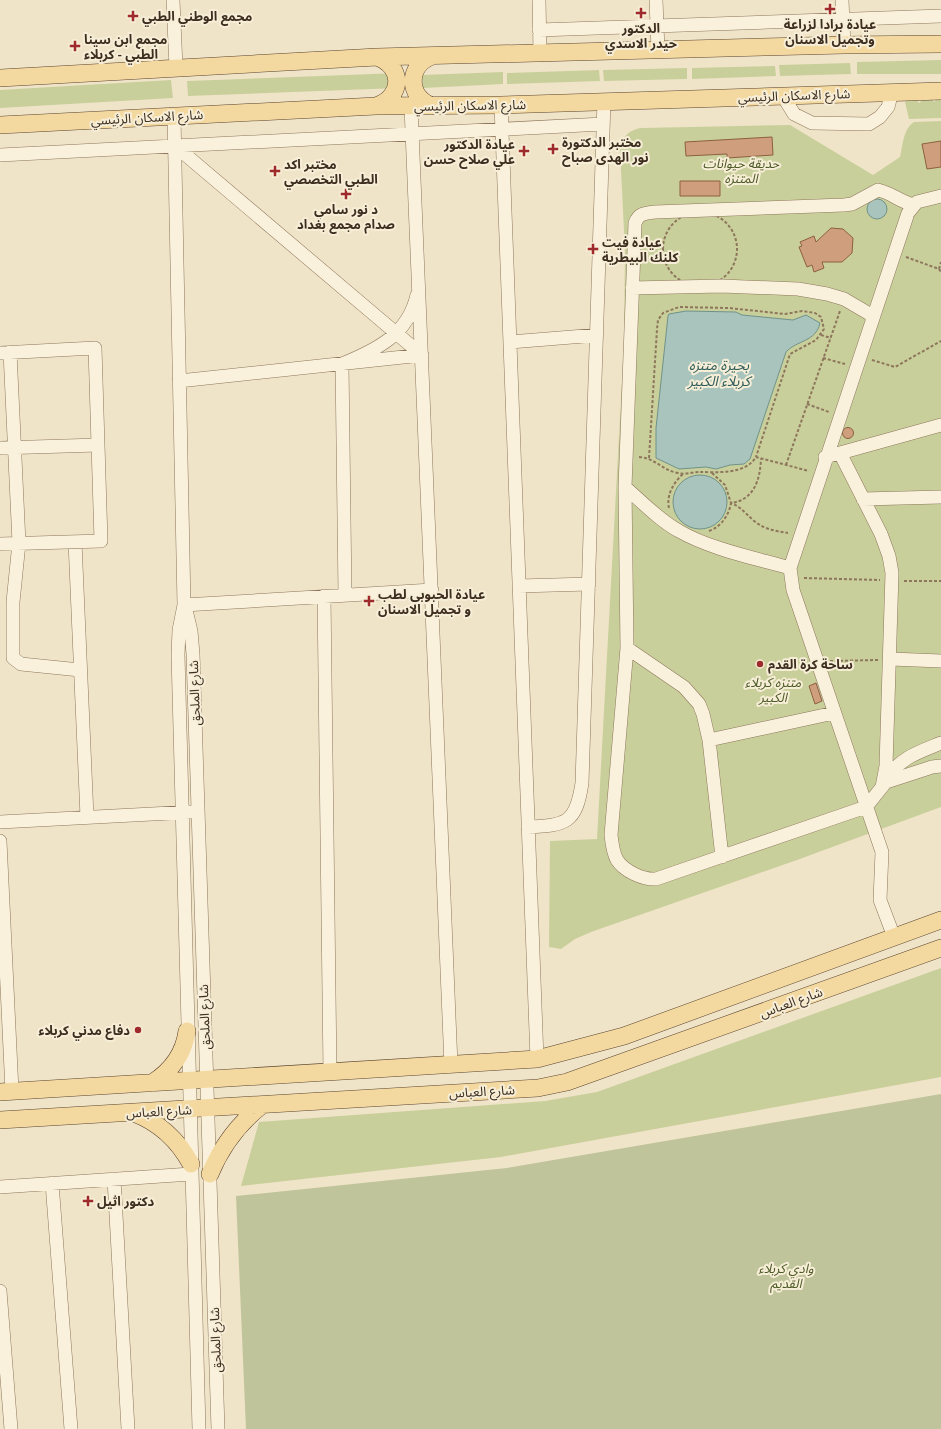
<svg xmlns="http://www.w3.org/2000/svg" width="941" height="1429" font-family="'Noto Serif','Noto Sans Arabic',serif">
	<rect width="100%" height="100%" fill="#f0e4c8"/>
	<path fill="#c9cf9b" d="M941 60V74H857V62Z
		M850 63 851 74 780 76 779 65Z
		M775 66 776 76 692 79V68Z
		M687 68V79L604 81 603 70Z
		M599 70 600 81 507 84V73Z
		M503 72V84L423 88 422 75Z
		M399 73V88L188 96 187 81Z
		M171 80 173 98 0 108V90Z
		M926 97 932 99 934 102 937 99H941V118L909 119 905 102 910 98 916 99 919 103Z
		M941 121V807L797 860 591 932 575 939 561 949 549 947 550 841 597 839 624 345 625 251 620 150C624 137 626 131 641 128L790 125 873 175 900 157C903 145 903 129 914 122Z
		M941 968V1077L501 1157 241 1186 259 1122 545 1101 597 1092Z"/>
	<path fill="#bfc49a" d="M941 1094V1429H246L236 1196 507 1168Z"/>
	<path fill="#a9c4bc" stroke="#6f938a" d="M867 209a10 10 0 1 1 20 0a10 10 0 1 1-20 0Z
		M686 311 736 312 742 315 793 320 806 315 820 323C816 342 797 340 786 352L752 453 750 459 744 464 730 465 716 469 706 467 679 469 656 458V428L668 316 669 314Z
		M673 502a27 27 0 1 1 54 0a27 27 0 1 1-54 0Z"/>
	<path fill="#cf9f7d" stroke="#8d5f41" d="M772 137 773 155 727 158V154L686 156 685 142Z
		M941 141V167L927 169 922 144Z
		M680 181H720V196H680Z
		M831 228 843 229 853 238 852 253 842 262H822L824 268 814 272 812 265 807 267 799 247 802 246 800 242 814 236 816 242Z
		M842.5 433a5.5 5.5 0 1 1 11 0a5.5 5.5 0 1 1-11 0Z
		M816 683 822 701 815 704 809 686Z"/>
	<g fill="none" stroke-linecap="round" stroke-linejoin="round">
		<g stroke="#8d765c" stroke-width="14">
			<path id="minor" d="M173 0 176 67
				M539 0 540 52
				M656 0 658 50
				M842 0 844 45
				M539 30 941 16
				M783 96 794 114 812 123 869 124 880 117 888 107 892 92
				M501 105 537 1059
				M411 107 451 1065
				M174 116 184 605 179 630 178 655 199 1429
				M174 145 422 355
				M0 155 603 124
				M914 205C900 202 892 193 878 190L852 204 844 205 655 212C645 213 639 213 635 223L625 487 627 648 611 835C612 844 613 853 617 860 624 871 643 880 656 879L866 807 886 782 932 767 941 766
				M632 288 722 286 798 289 827 294 844 299 873 316
				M510 342 597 335
				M10 352 19 543 13 602V658L21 664 80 670
				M0 353 95 348 101 541 0 544
				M179 381 422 355
				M0 448 98 445
				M840 453 941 425
				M825 457 840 453 881 534 889 556 892 573 886 766 882 787
				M625 487C642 502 659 520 679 531 710 549 755 558 790 568
				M863 499 941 497
				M75 542 87 817
				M519 586 589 584
				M345 595 342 364C376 350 408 335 417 295
				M324 596 330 1072
				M184 605 432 590
				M186 610 191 631 193 654 218 1429
				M627 648 684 687 699 704 703 714 709 740 722 857
				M891 659 941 661
				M709 740 834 713
				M885 778C905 756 914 754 941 743
				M0 822 190 812
				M528 827C566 825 576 824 582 783L604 101
				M0 841 12 1091
				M894 937 880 900 882 852 793 590 790 568 908 213 917 202 941 196
				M114 1179 128 1429
				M52 1183 71 1429
				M0 1187 191 1174
				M0 1291 11 1429"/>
		</g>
		<g stroke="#5b4430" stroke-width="18">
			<path id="major" d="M0 78 377 57 844 45 941 44
				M376 106C403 97 404 67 377 57
				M432 106C407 96 407 66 432 56
				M0 125 376 106 501 105 941 91
				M152 1083C171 1071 184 1054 187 1031
				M0 1092 537 1059 624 1036 941 920
				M134 1113C160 1123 178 1140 191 1164
				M0 1120 538 1088 567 1082 941 948
				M210 1174C222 1145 238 1124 262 1105"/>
		</g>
		<path stroke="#8d765c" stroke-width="2" stroke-dasharray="3 2" stroke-linecap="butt" d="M663 249a37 37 0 1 1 74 0a37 37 0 1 1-74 0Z
			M906 257 939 269 941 272
			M939 269 941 262
			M821 335 831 338
			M823 358 845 364
			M872 360 895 367 941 341
			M807 404 829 412
			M639 457C655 458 662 470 678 473 685 475 692 472 699 472 717 472 745 475 756 457L809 471
			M649 458 657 329 658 320 663 313 679 307 729 308 785 314 802 311 815 313 821 317 824 329 816 340 790 354 756 457
			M786 465 840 311
			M712 473 725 485 731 503C741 507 745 513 753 520 763 529 775 531 788 533
			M669 508C666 495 674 482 683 474
			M709 531C721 527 729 515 731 503 754 500 760 480 761 459
			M804 578 880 580
			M904 581H941
			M830 661 878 660"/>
		<use href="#minor" stroke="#faf1dc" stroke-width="13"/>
		<use href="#major" stroke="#f3d9a0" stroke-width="17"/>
	</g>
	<g fill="#9e2a2b" stroke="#f7eed8" stroke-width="1.5">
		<path d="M828 3h4v4h4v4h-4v4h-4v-4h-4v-4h4z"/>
		<path d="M639 7h4v4h4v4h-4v4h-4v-4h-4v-4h4z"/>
		<path d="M131 10h4v4h4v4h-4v4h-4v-4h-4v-4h4z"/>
		<path d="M73 40h4v4h4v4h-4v4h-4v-4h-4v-4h4z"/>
		<path d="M551 143h4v4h4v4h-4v4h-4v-4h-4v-4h4z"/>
		<path d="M522 145h4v4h4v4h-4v4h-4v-4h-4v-4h4z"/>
		<path d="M273 165h4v4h4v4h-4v4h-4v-4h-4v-4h4z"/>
		<path d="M344 188h4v4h4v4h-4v4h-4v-4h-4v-4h4z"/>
		<path d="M591 243h4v4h4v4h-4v4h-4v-4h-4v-4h4z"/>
		<path d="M367 595h4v4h4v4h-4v4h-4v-4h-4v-4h4z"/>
		<circle cx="760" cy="664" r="4"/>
		<circle cx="138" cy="1030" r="4"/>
		<path d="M86 1195h4v4h4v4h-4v4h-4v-4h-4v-4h4z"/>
	</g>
	<g text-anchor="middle" stroke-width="4" stroke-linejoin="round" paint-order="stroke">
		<g font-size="13" font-weight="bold" fill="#3d2e20" stroke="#f7eed8" text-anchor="start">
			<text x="142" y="21">مجمع الوطني الطبي</text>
			<text x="830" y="29" text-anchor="middle">عيادة برادا لزراعة<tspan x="830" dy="15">وتجميل الاسنان</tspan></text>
			<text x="641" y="33" text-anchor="middle">الدكتور<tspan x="641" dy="15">حيدر الاسدي</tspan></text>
			<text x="84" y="44">مجمع ابن سينا<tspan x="84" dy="15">الطبي - كربلاء</tspan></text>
			<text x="562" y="147">مختبر الدكتورة<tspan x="562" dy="15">نور الهدى صباح</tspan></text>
			<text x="515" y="149" text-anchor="end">عيادة الدكتور<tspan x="515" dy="15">علي صلاح حسن</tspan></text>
			<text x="284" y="169">مختبر اكد<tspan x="284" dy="15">الطبي التخصصي</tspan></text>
			<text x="346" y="214" text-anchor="middle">د نور سامي<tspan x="346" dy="15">صدام مجمع بغداد</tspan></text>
			<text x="602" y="247">عيادة فيت<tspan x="602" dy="15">كلنك البيطرية</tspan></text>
			<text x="378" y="599">عيادة الحبوبي لطب<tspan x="378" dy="15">و تجميل الاسنان</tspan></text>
			<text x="768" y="669">ساحة كرة القدم</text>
			<text x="130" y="1035" text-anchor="end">دفاع مدني كربلاء</text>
			<text x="97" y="1206">دكتور اثيل</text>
		</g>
		<g font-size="13" fill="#3d2e20" stroke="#f7eed8">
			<text transform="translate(794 95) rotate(-2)" y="5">شارع الاسكان الرئيسي</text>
			<text transform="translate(470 105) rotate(-1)" y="5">شارع الاسكان الرئيسي</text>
			<text transform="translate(147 117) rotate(-3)" y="5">شارع الاسكان الرئيسي</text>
			<text transform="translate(194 693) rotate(-92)" y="5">شارع الملحق</text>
			<text transform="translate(791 1002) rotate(-20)" y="5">شارع العباس</text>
			<text transform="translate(204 1017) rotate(-92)" y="5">شارع الملحق</text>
			<text transform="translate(482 1091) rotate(-3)" y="5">شارع العباس</text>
			<text transform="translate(159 1111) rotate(-3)" y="5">شارع العباس</text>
			<text transform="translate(215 1340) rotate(-92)" y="5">شارع الملحق</text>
		</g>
		<g font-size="13" font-style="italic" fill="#4d5a26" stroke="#f7eed8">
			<text x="741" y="168">حديقة حيوانات<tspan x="741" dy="15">المتنزه</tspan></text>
			<text x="773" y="687">متنزه كربلاء<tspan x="773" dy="15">الكبير</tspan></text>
			<text x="786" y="1273">وادي كربلاء<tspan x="786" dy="15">القديم</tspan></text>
		</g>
		<g font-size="14" font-style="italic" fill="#2f5d5a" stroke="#f7eed8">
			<text x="719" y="370">بحيرة متنزه<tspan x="719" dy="16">كربلاء الكبير</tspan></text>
		</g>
	</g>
</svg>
